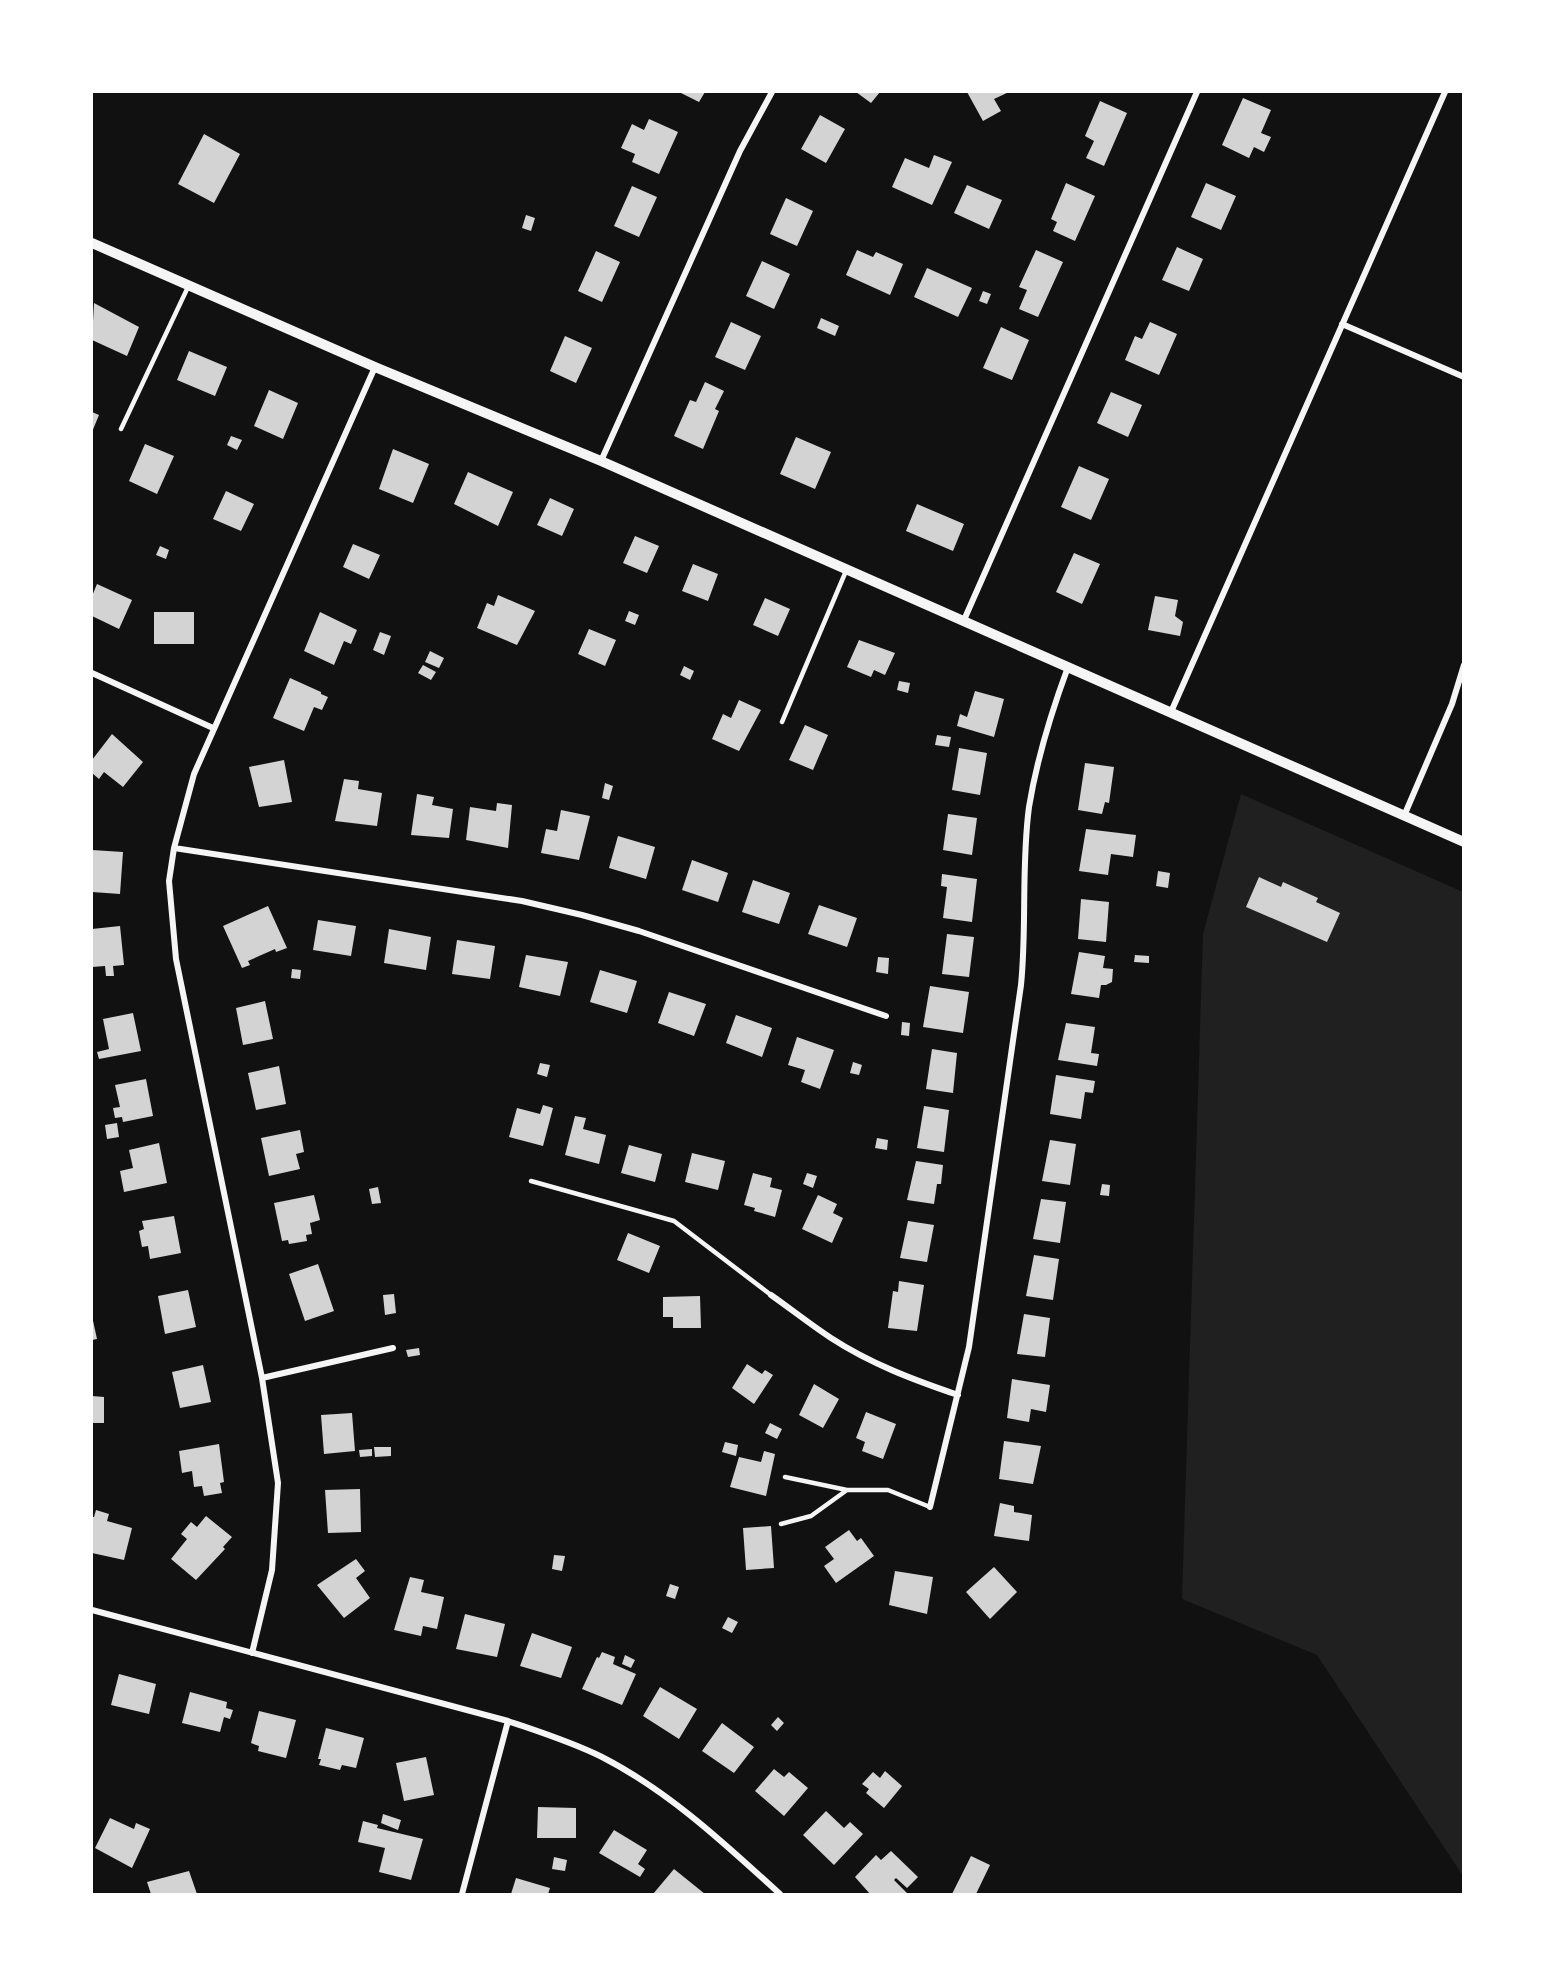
<svg xmlns="http://www.w3.org/2000/svg" width="1555" height="1986" font-family="'Nunito Sans',sans-serif">
	<rect width="100%" height="100%" fill="#111"/>
	<path fill="#202020" d="M1241 794 1463 892V1876L1317 1655 1182 1599 1203 934Z"/>
	<path fill="#d3d3d3" d="M679 92H705L699 102Z
		M856 92H880L871 103Z
		M967 92H1009L994 99 1001 111 983 121Z
		M1243 98 1271 110 1261 133 1271 137 1264 152 1254 147 1249 158 1222 145Z
		M1100 101 1127 113 1104 166 1086 158 1094 141 1085 136Z
		M820 115 845 129 826 163 801 149Z
		M649 119 678 132 659 174 632 162 635 154 621 148 632 124 644 130Z
		M204 134 240 154 214 203 178 184Z
		M934 155 952 162 932 205 892 187 905 158 929 168Z
		M1066 183 1095 196 1075 241 1053 231 1057 222 1051 219Z
		M1206 183 1236 196 1221 230 1191 217Z
		M967 185 1002 200 989 229 954 213Z
		M632 186 657 197 639 237 614 226Z
		M786 198 813 211 797 246 770 234Z
		M526 215 535 218 531 231 522 228Z
		M1177 247 1203 259 1189 291 1162 280Z
		M857 250 873 257 876 252 903 264 890 295 846 275Z
		M1036 250 1063 262 1038 317 1019 309 1027 290 1019 287Z
		M596 251 620 262 602 302 578 291Z
		M762 261 790 274 774 309 746 296Z
		M927 268 972 288 958 317 914 297Z
		M983 291 991 294 987 304 979 301Z
		M94 303 139 327 127 356 92 340Z
		M821 318 839 326 835 336 817 328Z
		M731 322 761 336 745 370 715 357Z
		M1150 322 1177 334 1159 375 1125 360 1135 336 1142 339Z
		M1001 327 1029 340 1012 380 983 368Z
		M565 336 592 348 576 383 550 371Z
		M189 351 227 367 215 396 177 380Z
		M705 382 724 391 715 409 719 411 703 449 674 436 690 400 696 402Z
		M269 390 298 403 283 439 254 426Z
		M1111 392 1142 405 1128 437 1097 423Z
		M92 412 99 415 92 432Z
		M231 436 242 440 237 450 227 445Z
		M796 437 831 452 815 489 780 474Z
		M145 444 174 456 157 494 129 481Z
		M393 449 429 464 413 503 379 489Z
		M1079 466 1109 479 1091 520 1061 507Z
		M468 472 513 492 498 526 454 504Z
		M226 491 254 504 241 531 213 519Z
		M550 498 574 509 562 536 537 525Z
		M917 504 964 524 953 551 906 531Z
		M635 536 659 546 647 573 623 563Z
		M353 544 380 555 369 579 343 567Z
		M160 546 169 550 166 559 156 555Z
		M1074 553 1100 564 1082 604 1056 592Z
		M693 564 718 574 708 601 682 591Z
		M97 584 132 600 119 629 92 616V596Z
		M498 595 535 611 517 645 477 628 487 603 494 606Z
		M1155 596 1178 600 1175 616 1183 622 1180 636 1148 630Z
		M765 598 790 609 778 636 753 625Z
		M629 611 639 615 635 625 625 621Z
		M154 612H194V644H154Z
		M320 612 357 630 351 644 344 641 334 665 304 651Z
		M589 629 616 640 605 666 578 654Z
		M380 632 391 636 384 655 373 650Z
		M859 640 895 653 885 675 874 670 871 677 847 667Z
		M430 651 444 658 439 668 425 662Z
		M423 665 436 672 431 680 418 673Z
		M684 666 694 671 690 680 680 675Z
		M290 678 321 692V694L328 697 322 710 314 707 304 731 273 718Z
		M899 681 910 683 908 693 897 690Z
		M975 691 1004 699 994 737 957 726 960 714 967 717Z
		M739 700 761 710 739 751 712 739 723 714 731 718Z
		M805 725 828 735 813 770 789 760Z
		M112 734 143 762 123 787 104 772 99 779 92 773V760Z
		M937 735 951 737 949 747 935 745Z
		M959 748 987 753 980 795 952 790Z
		M284 760 292 802 259 807 249 767Z
		M1085 763 1114 767 1109 803 1105 802 1102 814 1078 810Z
		M344 779 359 781 358 789 382 793 377 826 335 821Z
		M605 783 613 786 609 800 602 798Z
		M417 794 434 797 432 805 453 809 449 838 411 835Z
		M497 803 512 805 508 848 466 840 470 807 496 811Z
		M561 810 590 816 579 860 541 853 546 829 557 831Z
		M948 814 977 818 972 855 943 850Z
		M1086 829 1136 835 1133 857 1111 854 1108 875 1079 871Z
		M618 836 655 847 646 879 609 868Z
		M92 850 123 852 120 894 92 892Z
		M692 860 728 873 718 902 682 890Z
		M1158 871 1170 873 1168 888 1156 886Z
		M942 874 977 879 972 922 943 918 947 887 941 886Z
		M1259 877 1281 887 1283 882 1318 898 1316 902 1340 913 1327 942 1246 907Z
		M753 880 790 893 779 924 742 912Z
		M1081 899 1109 902 1106 942 1078 939Z
		M819 905 857 918 847 947 808 934Z
		M268 906 287 948 276 952 275 949 248 961 250 965 242 968 223 926Z
		M318 920 356 926 351 956 313 950Z
		M120 926 124 965 113 966 114 976H106L105 966 92 967V929Z
		M389 929 431 937 426 970 384 963Z
		M947 934 974 937 969 977 942 974Z
		M457 940 495 946 490 979 452 974Z
		M1079 952 1105 956 1103 968 1113 969 1112 982 1106 985H1101L1099 998 1071 994Z
		M526 955 568 962 560 996 519 987Z
		M1135 955 1149 956V963L1134 962Z
		M878 957 889 958 888 974 876 972Z
		M292 969 301 970 300 979 291 978Z
		M600 970 637 981 627 1013 590 1002Z
		M930 986 969 992 963 1033 923 1027Z
		M669 992 706 1004 694 1036 658 1023Z
		M265 1001 273 1039 243 1045 236 1008Z
		M133 1013 141 1051 99 1059 97 1052 109 1049 103 1019Z
		M736 1015 772 1028 762 1057 726 1043Z
		M902 1022 910 1023 909 1036 901 1035Z
		M1066 1023 1095 1027 1091 1053 1099 1054 1097 1066 1058 1060Z
		M797 1037 834 1050 820 1089 801 1082 805 1070 788 1065Z
		M932 1049 957 1053 953 1093 926 1089Z
		M853 1062 862 1065 859 1075 850 1073Z
		M540 1063 550 1065 547 1077 537 1074Z
		M279 1066 286 1104 256 1110 248 1073Z
		M1056 1075 1095 1081 1093 1093 1085 1092 1081 1119 1050 1114Z
		M146 1079 153 1116 123 1122 122 1117 115 1118 113 1108 120 1107 115 1085Z
		M543 1105 553 1108 543 1146 509 1137 517 1108 540 1114Z
		M924 1106 949 1110 944 1152 917 1148Z
		M575 1116 586 1118 583 1129 606 1135 599 1164 565 1155Z
		M117 1123 119 1137 107 1139 105 1125Z
		M300 1130 304 1152 296 1154 300 1169 269 1176 261 1138Z
		M877 1138 888 1140 887 1150 875 1148Z
		M1050 1140 1076 1144 1070 1185 1042 1181Z
		M159 1143 167 1183 124 1192 120 1171 133 1168 129 1150Z
		M629 1145 662 1154 655 1182 621 1173Z
		M692 1153 725 1161 718 1190 685 1182Z
		M916 1161 943 1165 941 1184H937L934 1204 907 1200Z
		M753 1173 772 1178 770 1187 782 1190 775 1217 754 1211 755 1208 744 1205Z
		M807 1173 817 1176 813 1188 803 1184Z
		M1102 1184 1110 1185 1109 1196 1100 1195Z
		M378 1187 381 1203 372 1204 369 1189Z
		M314 1195 320 1220 310 1223 312 1234 306 1235 307 1241 289 1244 288 1240 282 1241 274 1203Z
		M818 1195 837 1204 833 1213 843 1218 832 1243 802 1229Z
		M1041 1199 1066 1202 1060 1243 1033 1239Z
		M174 1216 181 1253 150 1259 148 1246 142 1247 139 1231 144 1229 142 1221Z
		M908 1221 934 1225 927 1262 900 1258Z
		M628 1233 660 1246 649 1273 617 1260Z
		M1034 1255 1059 1259 1053 1300 1026 1296Z
		M318 1264 334 1311 305 1321 289 1274Z
		M899 1281 924 1285 917 1331 888 1328 893 1291 898 1292Z
		M188 1290 196 1327 165 1334 158 1296Z
		M394 1294 396 1313 385 1315 383 1295Z
		M700 1296 701 1328H673V1317H663V1297Z
		M1024 1314 1050 1318 1045 1357 1017 1354Z
		M92 1316 97 1339 92 1340Z
		M419 1348 420 1355 408 1357 406 1350Z
		M747 1364 762 1374 765 1370 773 1375 754 1404 732 1388Z
		M203 1365 211 1402 180 1408 172 1372Z
		M1012 1379 1050 1385 1046 1412 1031 1409 1029 1422 1007 1418Z
		M814 1384 839 1399 823 1428 799 1415Z
		M92 1396 104 1397V1423H92Z
		M866 1412 896 1424 883 1459 862 1451 865 1442 856 1438Z
		M352 1413 355 1451 324 1454 321 1415Z
		M770 1423 782 1429 777 1439 765 1433Z
		M1004 1441 1041 1446 1033 1484 999 1479Z
		M725 1442 738 1445 736 1456 722 1452Z
		M219 1444 224 1482 220 1483 222 1493 204 1496 202 1486 194 1487 192 1471 182 1473 179 1451Z
		M374 1447H391V1456L375 1457Z
		M372 1449V1456L360 1457 359 1450Z
		M764 1451 775 1454 766 1496 730 1487 739 1457 761 1462Z
		M360 1489 361 1532 328 1533 325 1490Z
		M1000 1503 1014 1506V1512L1032 1515 1029 1541 994 1536Z
		M96 1510 109 1514 107 1521 132 1528 124 1560 92 1553V1517H94Z
		M206 1516 232 1537 223 1547 225 1549 196 1580 171 1559 187 1539 181 1534 191 1522 197 1527Z
		M771 1526 774 1568 746 1570 743 1528Z
		M849 1530 857 1541 861 1538 874 1556 836 1583 824 1566 834 1559 825 1547Z
		M554 1555 565 1556 562 1571 552 1569Z
		M356 1559 365 1571 356 1578 370 1598 344 1618 317 1585Z
		M994 1567 1017 1592 990 1619 966 1592Z
		M895 1571 933 1577 927 1614 889 1605Z
		M410 1577 424 1580 421 1592 444 1597 437 1629 423 1626 421 1636 394 1630Z
		M670 1584 679 1587 675 1599 666 1596Z
		M465 1614 505 1624 497 1657 456 1649Z
		M728 1617 738 1622 732 1633 722 1628Z
		M532 1633 572 1647 561 1678 520 1666Z
		M602 1652 615 1657 613 1664 636 1674 622 1705 582 1689 597 1657 599 1658Z
		M625 1655 635 1660 631 1668 622 1664Z
		M119 1674 156 1684 149 1714 111 1705Z
		M660 1687 697 1709 679 1739 643 1716Z
		M190 1692 227 1702 226 1708 233 1710 230 1719 224 1717 220 1732 182 1723Z
		M259 1711 296 1720 286 1758 258 1751 259 1746 251 1743Z
		M778 1717 784 1723 777 1731 771 1725Z
		M722 1723 754 1747 734 1773 702 1751Z
		M326 1728 364 1738 356 1768 342 1765 340 1770 319 1765 321 1759H318Z
		M426 1757 434 1795 404 1801 396 1763Z
		M774 1769 784 1777 789 1772 808 1788 784 1816 755 1791Z
		M885 1771 902 1786 884 1808 866 1793 869 1789 862 1784 873 1772 880 1778Z
		M538 1807 576 1808V1838H537Z
		M826 1811 844 1828 850 1822 863 1834 834 1865 803 1835Z
		M383 1814 401 1820 398 1830 381 1823Z
		M110 1818 134 1829 136 1823 150 1829 132 1868 95 1848Z
		M363 1821 378 1825 377 1828 423 1839 411 1880 379 1872 385 1848 358 1842Z
		M614 1830 647 1850 638 1864 645 1869 640 1877 599 1853Z
		M891 1851 918 1877 907 1888 896 1878 894 1880 908 1894H870L855 1877 876 1855 881 1860Z
		M971 1856 990 1865 976 1894H952Z
		M554 1857 567 1860 565 1871 552 1869Z
		M674 1869 705 1894H653Z
		M189 1871 197 1894H151L147 1882Z
		M516 1878 550 1888 548 1894H511Z"/>
	<g fill="none" stroke-linecap="round" stroke-linejoin="round">
		<path stroke="#f5f5f5" stroke-width="4.5" d="M121 429 188 287
			M782 722 846 571
			M531 1181 674 1221 771 1295
			M785 1477 847 1490
			M781 1524 811 1516 847 1490H888L930 1507"/>
		<path stroke="#f5f5f5" stroke-width="6" d="M1342 324 1464 377
			M601 461 740 151 772 92
			M964 620 1197 92
			M92 673 213 728
			M1171 712 1445 92
			M1404 816 1452 704 1464 665
			M174 848 522 901 582 915 639 931 886 1016
			M771 1295C791 1309 811 1325 831 1338 871 1364 914 1380 958 1395
			M262 1378 393 1348
			M930 1507 969 1347 1021 985C1027 926 1021 866 1029 807 1037 758 1051 713 1068 667
			M92 1610 508 1721C540 1732 572 1742 602 1757 670 1792 725 1844 780 1894
			M252 1653 272 1570 278 1483 262 1378 176 959 169 881 174 848 194 774 375 367
			M462 1894 508 1721"/>
		<path stroke="#f5f5f5" stroke-width="10" d="M92 243 375 367 601 461 1464 842"/>
	</g>
	<rect width="1555" height="1986" fill="none" stroke="#ffffff" stroke-width="186"/>
</svg>
